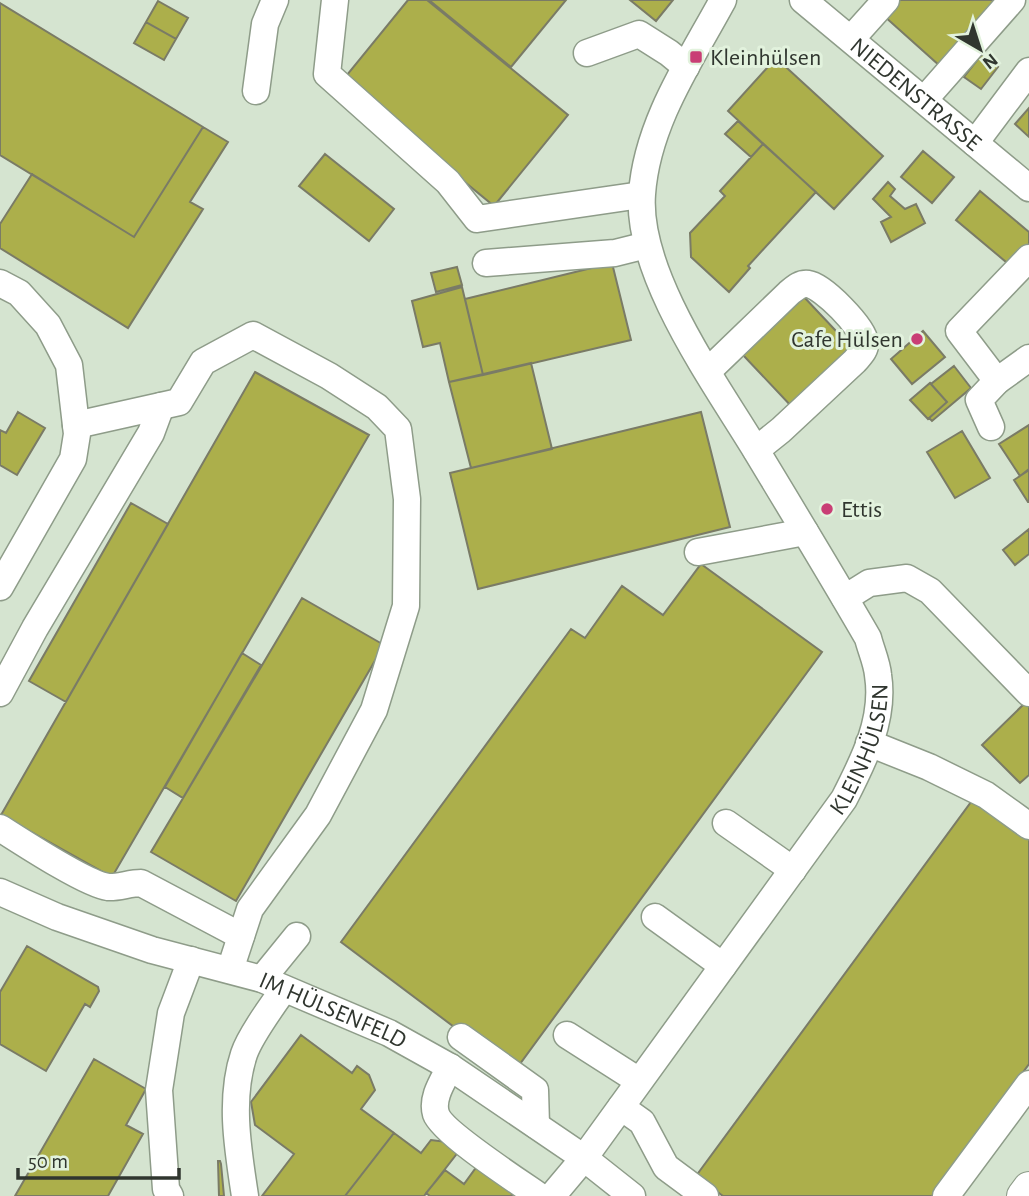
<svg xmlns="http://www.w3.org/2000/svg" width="1029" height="1196" font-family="'Alegreya Sans',sans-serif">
	<rect width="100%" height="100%" fill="#d5e4d0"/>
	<path fill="#acaf4b" stroke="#7a7b66" stroke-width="2" d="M408 0H427L568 115 494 206 342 81Z
		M429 0H566L511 67Z
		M630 0H673L656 21Z
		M899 0H999L940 66 884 16Z
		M158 1 188 18 176 39 146 22Z
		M0 3 203 127 134 237 0 155Z
		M146 22 176 39 164 60 134 43Z
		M982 54 998 67 981 89 964 77Z
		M776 58 883 156 834 209 728 111Z
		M1029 108V137L1015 124Z
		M738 121 763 144 751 157 725 134Z
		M203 127 228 142 190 202 203 209 128 328 0 248V224L32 174 134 237Z
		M763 144 816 192 748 266 750 268 729 292 691 257 690 233 725 196 720 191Z
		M923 151 954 177 932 203 901 177Z
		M325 154 394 209 369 241 299 186Z
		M888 182 895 189 890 196 905 209 916 204 925 223 891 242 881 222 891 217 873 199Z
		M980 191 1029 232V247L1012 267 956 220Z
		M612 263 631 340 483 375 465 299Z
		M457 267 462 285 436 292 431 273Z
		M462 287 483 375 449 382 440 343 423 347 412 301Z
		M804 297 853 349 793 408 743 355Z
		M923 331 945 357 912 384 891 359Z
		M531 363 552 449 471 468 449 382Z
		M954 366 971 388 932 421 929 418 947 402 931 384Z
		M255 372 369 435 112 877 1 815Z
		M930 383 947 402 928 419 910 400Z
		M18 412 45 428 17 475 0 465V430L6 433Z
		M701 412 730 527 478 589 450 473Z
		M1029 425V469L1020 476 999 444Z
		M962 431 990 478 955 498 927 452Z
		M1029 470V502H1028L1014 480Z
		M131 503 168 524 66 702 29 681Z
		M1029 529V554L1015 565 1003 550Z
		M701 564 822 652 514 1072 341 942 571 629 585 638 622 586 663 615Z
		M302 598 384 645 236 901 151 852Z
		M242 653 261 665 183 798 165 787Z
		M1026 702 1029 705V775L1020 783 982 745Z
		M974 798 1029 838V1064L932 1196H723L696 1176Z
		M27 946 98 987 99 991 90 1007 85 1004 46 1071 0 1044V992Z
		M301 1035 352 1073 357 1066 369 1075 375 1090 361 1109 394 1133 345 1196H262L294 1154 255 1125 251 1102Z
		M94 1059 146 1089 126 1125 143 1134 108 1196H15Z
		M394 1133 421 1153 431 1140 447 1142 459 1151 424 1196H345Z
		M218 1161H220L221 1164 224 1196H219Z
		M483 1168 511 1189 512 1196H430L426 1193 445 1170 464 1184 475 1169Z"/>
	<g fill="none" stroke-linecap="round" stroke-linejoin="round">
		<g stroke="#8e9c89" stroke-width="29">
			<g id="minor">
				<path d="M335 0 327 74 448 182 477 219 641 195"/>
				<path id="s1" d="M803 0 1029 188"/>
				<path d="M851 39 886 0"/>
				<path d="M587 53 639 34 669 53 686 67"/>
				<path d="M256 91 265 24 275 0"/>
				<path d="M924 100 1012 0"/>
				<path d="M975 143 1029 71"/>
				<path d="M486 263 615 253 647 245"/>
				<path d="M0 283 19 293 48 325 69 365 77 434 73 459 0 587"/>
				<path d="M708 371 789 293C795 288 800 283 808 284 823 286 863 327 865 342 866 350 860 355 855 361L781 430 756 450"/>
				<path d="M997 381 959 331 1029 258"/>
				<path d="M76 425 179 402 203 362 253 335 329 376 377 407 398 429 407 499 406 606 374 710 318 815 250 909 230 970"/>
				<path d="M991 427 979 400 997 381 1029 358"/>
				<path d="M698 552 805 532"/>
				<path d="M845 598 869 583 907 578 930 591 1029 693"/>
				<path d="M0 693 35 628 151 433 161 406"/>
				<path d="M869 743 929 767 986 795 1029 826"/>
				<path d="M726 823 793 870"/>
				<path d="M0 828C22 842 86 884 108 887 117 888 130 883 141 883L241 936"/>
				<path id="s2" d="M0 892 57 917 152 950 262 979 389 1033 450 1067 584 1158 632 1196"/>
				<path d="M655 917 723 966"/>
				<path d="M262 979 297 936"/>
				<path d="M567 1035 639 1081"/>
				<path d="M461 1037 535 1090 536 1125"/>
				<path d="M450 1067C443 1081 431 1098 436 1114 442 1132 519 1182 539 1196"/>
				<path d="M621 1107 642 1122 666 1167 705 1196"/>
				<path d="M170 1196 166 1189 159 1090 171 1013 191 960"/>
				<path d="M245 1196C238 1150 229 1099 244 1054 250 1036 272 1006 284 989"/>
				<path id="s3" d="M552 1196 584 1158 844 799C864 760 885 719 878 675 877 663 871 650 868 638 831 574 792 510 754 447 713 380 636 273 642 194 647 123 690 61 723 0"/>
				<path d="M946 1196 1029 1084"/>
			</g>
		</g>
		<g stroke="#8e9c89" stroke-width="34">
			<path id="major" d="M1023 1196 1029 1188"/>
		</g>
		<use href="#minor" stroke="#fff" stroke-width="26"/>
		<use href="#major" stroke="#fff" stroke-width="32"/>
	</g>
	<g fill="#c93e75" stroke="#e2f2dd" stroke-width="2.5">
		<rect x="689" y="50" width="14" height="14" rx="3.5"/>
		<circle cx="917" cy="339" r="7"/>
		<circle cx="827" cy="509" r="7"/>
	</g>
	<g text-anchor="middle" stroke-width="6" stroke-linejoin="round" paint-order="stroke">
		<g font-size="24" fill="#30362f" stroke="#e2f2dd" text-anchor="start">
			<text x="710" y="65">Kleinhülsen</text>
			<text x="903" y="347" text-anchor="end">Cafe Hülsen</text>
			<text x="841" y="517">Ettis</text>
		</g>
		<g font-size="24" fill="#30362f" stroke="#e2f2dd">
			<text dy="8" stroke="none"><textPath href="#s1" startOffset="147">NIEDENSTRASSE</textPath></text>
			<text dy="8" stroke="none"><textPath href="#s3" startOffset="546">KLEINHÜLSEN</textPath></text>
			<text dy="8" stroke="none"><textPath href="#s2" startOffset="354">IM HÜLSENFELD</textPath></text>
		</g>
	</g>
	<g transform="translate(980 49) rotate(141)" stroke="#e2f2dd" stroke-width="5" paint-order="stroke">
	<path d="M0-5L12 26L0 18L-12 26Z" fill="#30362f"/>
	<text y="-10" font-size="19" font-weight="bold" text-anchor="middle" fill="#30362f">N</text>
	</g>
	<path d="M18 1168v10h161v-10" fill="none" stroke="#30362f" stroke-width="3.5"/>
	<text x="28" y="1168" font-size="21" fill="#30362f" stroke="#e2f2dd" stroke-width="5" paint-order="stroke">50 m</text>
</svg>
